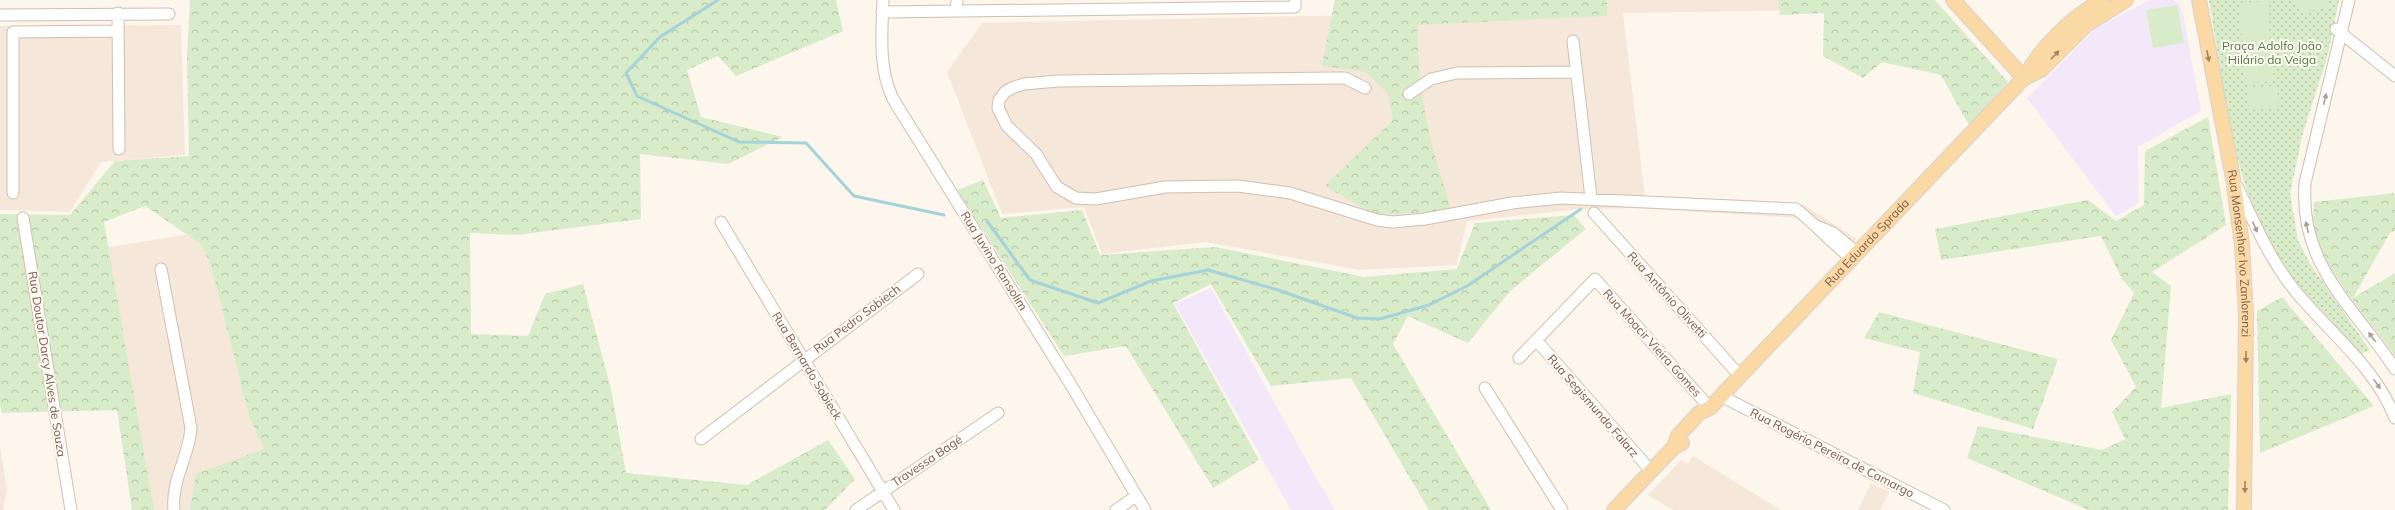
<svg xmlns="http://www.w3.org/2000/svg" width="2395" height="510" font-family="Mulish,sans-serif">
	<defs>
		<pattern id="forest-crowns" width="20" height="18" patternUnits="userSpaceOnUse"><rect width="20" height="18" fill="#d8ecc9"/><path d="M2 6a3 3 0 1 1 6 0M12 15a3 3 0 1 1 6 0" fill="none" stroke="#b4c2a5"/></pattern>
		<pattern id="park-dots" width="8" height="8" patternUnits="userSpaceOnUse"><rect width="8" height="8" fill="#d8ecc9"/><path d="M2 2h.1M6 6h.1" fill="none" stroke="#b4c2a5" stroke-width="1.8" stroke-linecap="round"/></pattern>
	</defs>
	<rect width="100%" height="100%" fill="#fdf6ec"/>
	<path fill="#f5e8da" d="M1500 0H1930L1936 8 1623 13 1645 197 1804 205 1857 239 1839 256 1799 218 1633 208 1581 209 1467 221 1457 265 1360 270 1205 242 1102 254 1084 207 1002 214 947 72 982 23 1305 16 1500 14Z
		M181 25 185 155 101 162 70 212 0 210V26Z
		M210 231 280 510H147L84 251Z
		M0 446 7 490 3 510H0Z
		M1693 456 1781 510H1673L1648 495 1681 460 1687 465Z
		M1871 483 1889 492 1880 510H1858Z"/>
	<path fill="#f3e8fa" d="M2150 0H2173L2179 4 2183 13 2201 111 2138 147 2139 203 2116 216 2027 98 2097 27Z
		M1211 288 1310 467 1335 510H1291L1175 304Z"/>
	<path fill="url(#forest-crowns)" d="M190 0H836L843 31 736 76 718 56 687 70 701 117 783 137 728 164 640 154 641 219 516 235 470 233 471 334 528 336 545 294 583 284 611 389 626 473 747 485 828 440 855 479 825 510H190L196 474 264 449 250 419 211 265 201 244 145 206 104 222 154 510H132L117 410 2 413 0 404V214L70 215 115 161 189 156 187 57Z
		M1335 0H1607V16L1417 25 1420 84 1430 138 1451 211 1375 215 1325 186 1393 120 1388 94 1366 72 1322 66Z
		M1778 0H1935L2008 82 1970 127 1941 75 1882 62 1863 78 1823 56 1824 13 1780 15Z
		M2208 117 2226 225 2152 272 2171 286 2161 408 2231 394 2228 510H2089L1967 458 1978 426 2102 450 2125 439 2112 412 2136 387 2111 340 2134 293 2122 279 2101 236 1941 260 1935 229 2088 200 2116 221 2144 205 2145 151Z
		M983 180 1001 218 1082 210 1100 255 1215 247 1364 277 1457 269 1475 223 1574 215 1586 229 1510 291 1468 343 1408 316 1393 344 1491 510H1429L1351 378 1271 386 1211 284 1173 303 1259 460 1213 488 1126 346 1064 356 957 190Z
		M2395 193V231L2390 233 2353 298 2395 273V356C2374 325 2322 268 2314 233 2312 224 2314 212 2314 202Z
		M2282 297 2374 406 2260 453 2257 311Z
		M1879 312 2058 359 2033 429 1913 393 1920 352 1864 338Z"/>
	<path fill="url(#park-dots)" d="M2209 0H2339L2328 54 2303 133 2290 193 2298 240 2309 262 2370 350 2359 355C2328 322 2294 289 2272 249 2231 173 2223 84 2209 0Z"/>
	<path fill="#d8ecc9" d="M2297 0H2329L2330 8 2299 12Z
		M2267 1 2274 81 2246 84 2239 3Z
		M2177 5 2184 43 2153 48 2146 10Z
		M2277 86 2279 107 2250 110 2248 88Z"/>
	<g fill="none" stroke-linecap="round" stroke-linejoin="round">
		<path stroke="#a5d3da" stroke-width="3" d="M718 0 660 37 626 73 637 96 739 142 806 143 854 196 944 215
			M987 221 1030 280 1098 303 1151 281 1208 270 1278 290 1357 318 1380 319 1429 305 1467 286 1581 209"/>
		<g stroke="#d1beb0" stroke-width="13">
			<path id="minor" d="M883 0C882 34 878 67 893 99L1071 385 1145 510
				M2349 0 2305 183C2299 266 2353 305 2395 369
				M956 11 957 0
				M882 12 1295 7V0
				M118 13 119 149
				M0 15 169 14
				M2336 29 2395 76
				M1573 41 1591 198
				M1365 88 1345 78H1334L1058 81 1024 84 1012 88 1005 92 999 100 998 108 1007 126 1036 154 1057 187 1076 198 1096 199 1165 187 1238 186 1290 193 1377 220 1393 222 1425 219 1512 203 1561 198 1796 209C1816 225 1832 243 1852 259
				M1409 94 1431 79 1457 73 1576 72
				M2237 186C2254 223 2270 260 2296 292 2330 333 2376 368 2395 418
				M13 193V32L118 31
				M1594 213 1740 376
				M23 218 71 510
				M721 222 894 510
				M1819 227 1833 233 1857 253
				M161 269 191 428C189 457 171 480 174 510
				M1536 340 1651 471
				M1519 358 1595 279 1710 408
				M1485 388 1562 510
				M1721 396 1944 510
				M701 439 918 274
				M856 510 998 413
				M1116 510 1136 496"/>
		</g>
		<g stroke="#dad1cd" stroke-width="16">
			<g id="major">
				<path d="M1953 0 2024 78"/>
				<path id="s1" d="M2199 0 2233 178 2242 245 2246 314 2244 510"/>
				<path d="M2024 78 2041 70 2086 25 2126 0"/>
				<path id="s2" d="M1674 447 1678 436 1699 413 1710 408 1740 376 2024 78C2041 47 2071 18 2102 0"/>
				<path d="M1614 510 1674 447 1682 443"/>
			</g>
		</g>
		<use href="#minor" stroke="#fff" stroke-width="11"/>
		<use href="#major" stroke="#fbd9a5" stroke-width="14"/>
	</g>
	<defs><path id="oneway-solid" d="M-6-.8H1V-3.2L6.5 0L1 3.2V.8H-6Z"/></defs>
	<g fill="#a18267">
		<use href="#oneway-solid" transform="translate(2055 55) rotate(-46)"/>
		<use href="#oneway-solid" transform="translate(2208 56) rotate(79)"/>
		<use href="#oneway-solid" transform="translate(2246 357) rotate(90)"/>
		<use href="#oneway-solid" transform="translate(2245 487) rotate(91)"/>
	</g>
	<g fill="#af9d94">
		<use href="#oneway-solid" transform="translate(2325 99) rotate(-76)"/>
		<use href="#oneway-solid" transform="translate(2255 227) rotate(66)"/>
		<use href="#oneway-solid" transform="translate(2307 227) rotate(-102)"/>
		<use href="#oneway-solid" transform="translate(2372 337) rotate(-127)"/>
		<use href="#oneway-solid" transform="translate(2377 384) rotate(54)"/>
	</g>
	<g text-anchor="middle" stroke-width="4" stroke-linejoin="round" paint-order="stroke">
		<g font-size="12" fill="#537a41" stroke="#fffaf3">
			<text x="2272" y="50">Praça Adolfo João<tspan x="2272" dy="14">Hilário da Veiga</tspan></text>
		</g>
		<g font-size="12" fill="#7a5c4d" stroke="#fffaf3">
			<text dy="4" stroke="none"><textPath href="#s2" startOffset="283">Rua Eduardo Sprada</textPath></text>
			<text dy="4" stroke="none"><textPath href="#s1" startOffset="257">Rua Monsenhor Ivo Zanlorenzi</textPath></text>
			<text transform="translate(994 261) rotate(58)" y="4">Rua Juvino Ransolim</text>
			<text transform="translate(1667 295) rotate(48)" y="4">Rua Antônio Olivetti</text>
			<text transform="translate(857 319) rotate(-37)" y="4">Rua Pedro Sobiech</text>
			<text transform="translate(1652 343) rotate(48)" y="4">Rua Moacir Vieira Gomes</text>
			<text transform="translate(47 364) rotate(81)" y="4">Rua Doutor Darcy Alves de Souza</text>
			<text transform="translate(807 366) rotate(59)" y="4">Rua Bernardo Sobieck</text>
			<text transform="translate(1593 406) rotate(49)" y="4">Rua Segismundo Falarz</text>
			<text transform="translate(1832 453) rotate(27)" y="4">Rua Rogério Pereira de Camargo</text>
			<text transform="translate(927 461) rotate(-34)" y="4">Travessa Bagé</text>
		</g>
	</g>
</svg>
